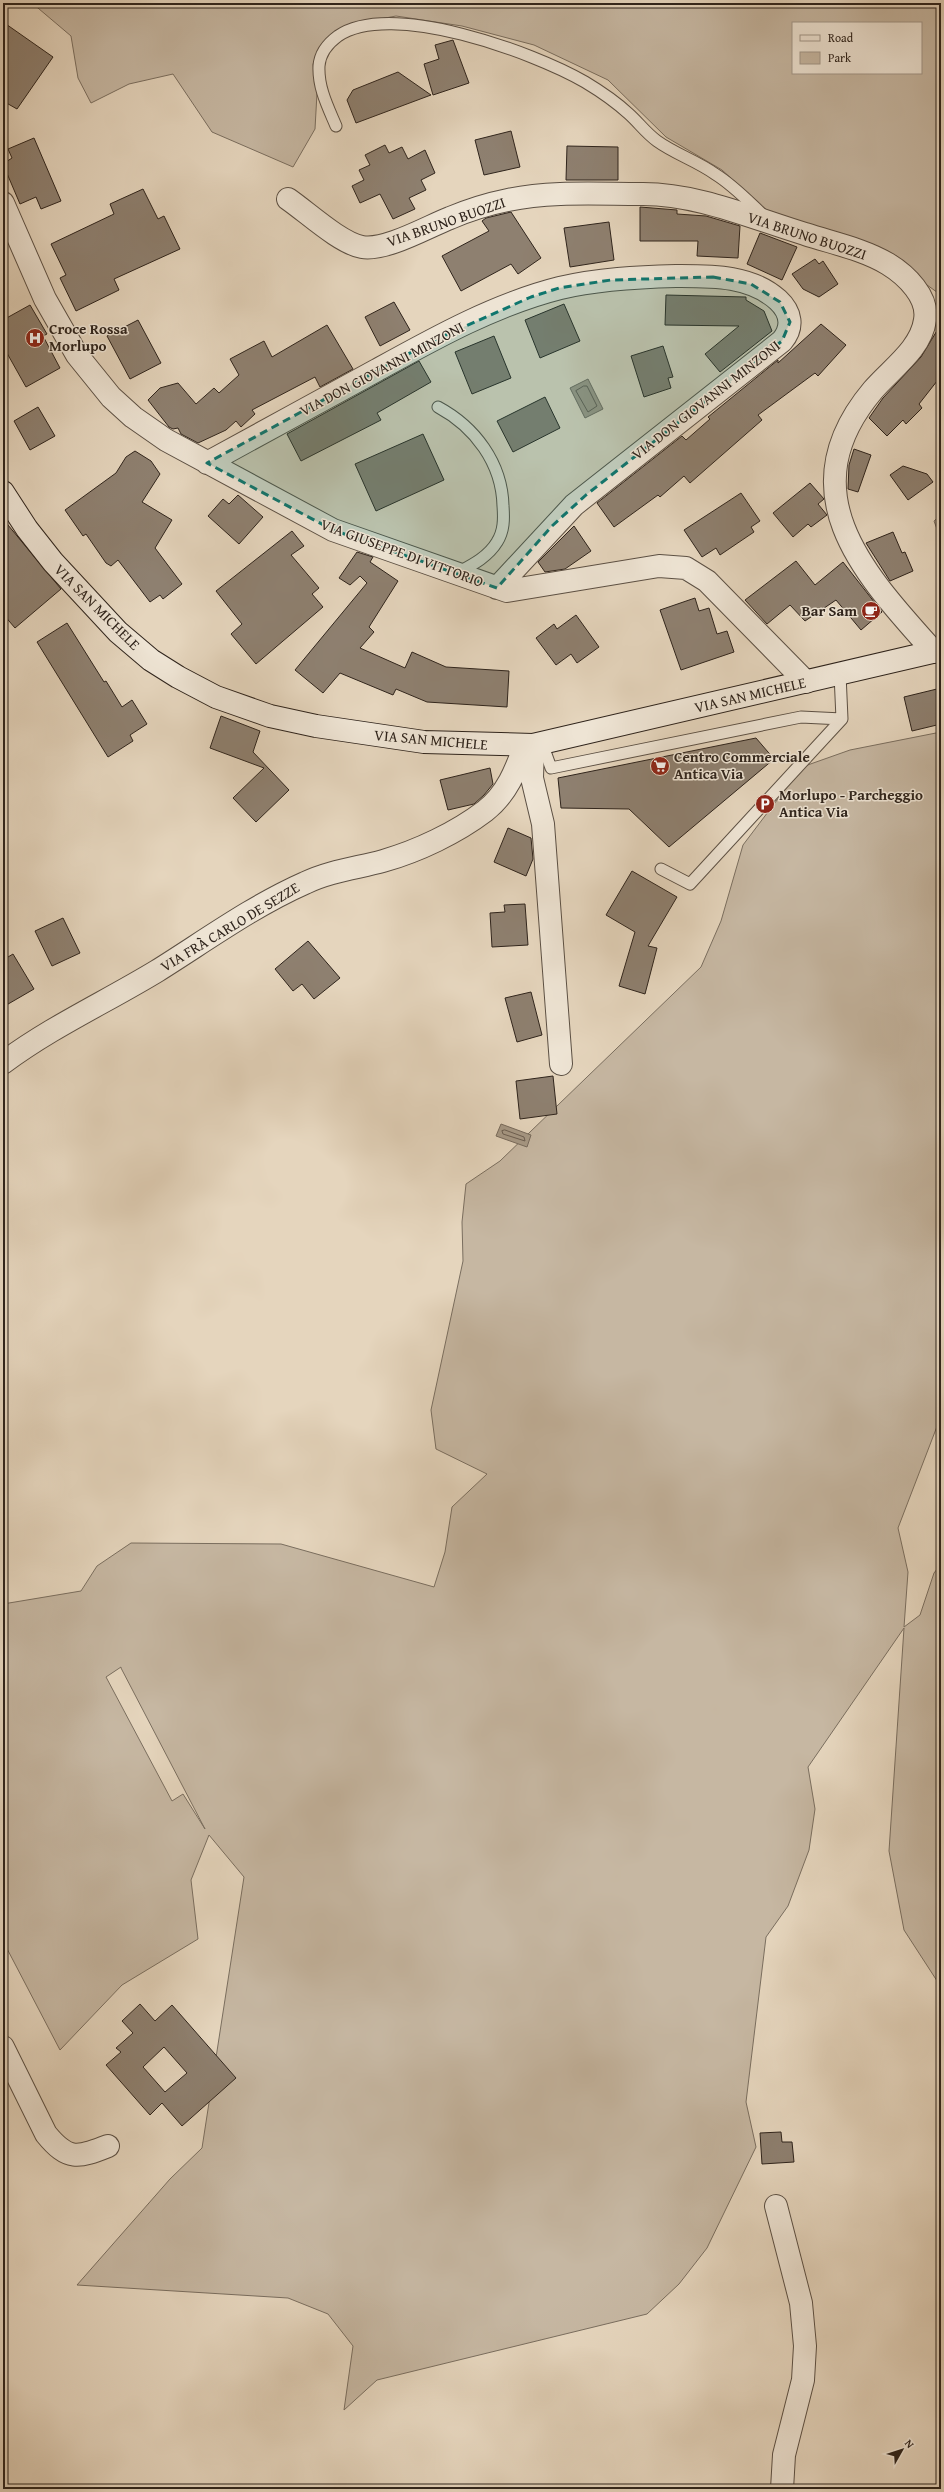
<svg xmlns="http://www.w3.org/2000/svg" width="944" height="2492" font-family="'Gentium Book Plus',serif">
	<rect width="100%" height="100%" fill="#e5d5bd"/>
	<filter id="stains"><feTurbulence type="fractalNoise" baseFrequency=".005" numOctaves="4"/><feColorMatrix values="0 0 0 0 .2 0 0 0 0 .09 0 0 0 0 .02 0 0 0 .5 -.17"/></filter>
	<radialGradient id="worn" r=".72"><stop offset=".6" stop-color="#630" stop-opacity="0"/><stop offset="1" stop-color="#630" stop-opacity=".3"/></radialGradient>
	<path fill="#c6b7a2" stroke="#7a6e5f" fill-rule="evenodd" d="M32 3H941V295L906 270 776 219 722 170 666 137 608 80 534 45 462 26 396 16 348 25 324 43 313 64 317 93 315 129 293 167 212 132 173 74 129 84 91 103 78 78 71 36ZM793 23H921V73H793Z
		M941 515V540L934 521Z
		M941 732V1416L898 1528 908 1572 904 1627 920 1615 934 1573 941 1564V1987L904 1930 889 1851 904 1628 808 1767 815 1809 809 1850 788 1906 766 1937 746 2102 756 2147 707 2248 679 2284 647 2314 377 2380 344 2410 353 2346 328 2314 288 2298 77 2285 170 2179 202 2148 244 1877 209 1835 191 1880 198 1939 122 1985 60 2050 3 1941V1604L81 1591 97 1566 131 1543 281 1544 434 1587 445 1552 452 1507 487 1474 436 1449 431 1410 463 1261 462 1222 466 1184 500 1161 701 967 721 921 743 845 802 767 850 750ZM121 1667V1668L205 1829 183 1794 172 1801 106 1677Z"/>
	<path fill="#a79986" stroke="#776a5c" d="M588 379 603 409 585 418 570 388Z
		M501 1124 531 1135 527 1147 496 1136Z"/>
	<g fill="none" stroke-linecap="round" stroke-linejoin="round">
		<path stroke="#6b5e51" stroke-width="1" d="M584 386H587L597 406 588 412 576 391Z
			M505 1130 524 1137 525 1141 503 1134 502 1131Z"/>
	</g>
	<path fill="#8e8070" stroke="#2f241c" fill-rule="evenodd" d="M3 22 53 57 17 109 3 101Z
		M453 40 469 83 433 95 424 64 439 59 435 45Z
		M398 72 431 95 356 123 347 100 353 90Z
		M511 131 520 167 484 175 475 140Z
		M34 138 61 201 41 209 36 197 20 204 3 164 12 158 8 149Z
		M385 145 389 153 402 147 408 159 425 150 435 173 421 180 426 190 409 198 415 209 393 219 380 194 360 203 352 186 364 180 359 170 370 165 365 155Z
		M567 146 618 147V180H566Z
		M143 189 158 219 164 216 180 249 114 279 119 290 76 311 60 278 66 275 51 244 114 214 110 204Z
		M640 207 677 210V214L706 216 740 226 738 258 697 256 698 241H640Z
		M511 212 541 258 518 274 511 264 461 291 442 256 489 231 482 221 486 218Z
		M609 222 614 260 570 267 564 228Z
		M760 233 797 247 782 280 747 264Z
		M815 259 819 264 823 261 838 284 819 297 803 289 792 274Z
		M666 295 746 297V300L764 311 772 331 720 372 705 354 739 326 665 325Z
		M394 302 410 330 380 346 365 317Z
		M564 304 580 341 540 358 525 320Z
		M30 305 47 334 43 336 60 368 26 387 3 346V320Z
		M138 320 161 363 130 379 107 336Z
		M821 324 846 345 818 376 815 373 758 415 762 420 690 483 684 476 660 497 658 495 614 527 597 503 682 436 686 440 710 419 708 417 778 360V363Z
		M941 324V376L919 404 922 408 906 424 903 420 887 436 869 418 883 398 921 357Z
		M327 325 353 369 320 387 315 377 252 410 255 414 241 427 236 421 226 430 198 443 181 434 178 428 173 429 169 427 148 400 160 388 178 383 196 404 214 388 219 393 239 375 230 359 264 341 272 357Z
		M494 336 511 378 472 394 455 352Z
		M663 346 673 377 668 378 671 388 644 397 631 356Z
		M419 361 431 382 377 413 381 420 301 461 287 434Z
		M545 397 560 428 513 452 497 421Z
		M38 407 55 436 30 450 14 421Z
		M423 434 444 480 376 511 355 464Z
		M854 449 871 455 858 492 848 489 849 465Z
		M135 451 151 461 160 474 142 502 172 520 155 548 182 584 163 599 160 595 150 602 118 560 111 566 106 563 86 534 83 536 65 510 116 473 126 457Z
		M903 466 927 474 933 482 908 500 890 475Z
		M810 483 824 499 818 504 827 515 811 527 808 524 793 537 773 513Z
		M741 493 760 521 751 527 754 532 720 555 716 548 702 557 684 530Z
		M238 495 263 517 239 544 208 516 223 499 229 504Z
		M3 519 61 589 15 628 3 614Z
		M574 526 591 551 565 569 545 572 538 562Z
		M292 531 304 546 291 555 319 588 312 594 323 607 256 664 231 634 242 624 216 591Z
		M893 532 902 553 905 552 913 571 890 581 866 543Z
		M357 552 373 557 370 562 398 581 369 627 374 632 360 648 405 668 412 652 446 667 509 671 507 707 427 702 396 689 393 695 340 673 323 693 295 670 367 583 360 576 350 585 339 578Z
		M796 561 815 585 843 562 882 612 861 630 836 600 805 621 790 605 767 624 745 600Z
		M695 598 699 611 709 608 717 634 727 631 734 652 681 670 660 610Z
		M576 615 599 647 577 663 571 654 556 665 536 638 554 624 557 629Z
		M67 623 104 682 106 681 122 707 132 700 147 724 130 735 133 741 108 757 37 642Z
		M941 688V724L912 731 904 697Z
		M221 716 260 731 253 752 289 790 256 822 233 798 264 768 210 748Z
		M756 738 774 759 669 847 629 809 561 808 558 778Z
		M490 768 493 784 484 795 474 804 448 810 440 780Z
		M508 828 531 838 533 859 526 876 494 862Z
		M632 871 677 897 648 946 657 948 645 994 619 986 635 932 606 915Z
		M525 904 528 945 492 947 490 913 505 912 504 905Z
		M63 918 80 953 52 966 35 931Z
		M308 941 340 978 314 999 302 984 293 991 275 969Z
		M13 954 34 989 3 1007V960Z
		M531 992 542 1035 517 1042 505 998Z
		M553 1076 557 1114 520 1119 516 1081Z
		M140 2004 155 2021 172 2005 236 2078 182 2126 162 2103 150 2115 106 2065 121 2052 116 2048 133 2033 122 2021ZM164 2047 187 2073 165 2092 143 2067Z
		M781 2132 782 2142H792L794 2162 762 2164 760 2133Z"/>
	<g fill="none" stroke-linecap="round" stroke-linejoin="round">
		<g stroke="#5c5044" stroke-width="13">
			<path id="service" d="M336 126C328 107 318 88 319 66 320 53 327 44 338 36 391 0 533 52 585 82 600 91 616 102 629 114 639 123 646 133 657 141 675 154 697 161 715 174 733 185 748 201 763 215
				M438 407C475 427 502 463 503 506 504 519 504 531 497 542 488 557 472 565 457 573
				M542 743 551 768 801 717 842 719
				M661 869 690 884 842 719 840 674"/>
		</g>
		<g stroke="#5c5044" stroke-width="24">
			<path id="minor" d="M288 199C307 212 340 243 362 247 386 251 427 227 450 218 469 210 488 204 508 200 550 191 597 194 640 194 696 193 752 218 805 234 832 243 863 249 888 264 906 275 929 297 925 320 921 349 891 369 873 390 787 492 863 573 934 652
				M3 203 45 299 77 355 111 397 133 417 166 440 333 530 507 591 659 566 686 568 707 581 806 682
				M207 463C264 432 320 401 377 370 435 338 496 304 560 288 598 279 638 277 676 276 712 276 750 275 778 300 791 312 794 327 782 341L574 505 497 588
				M533 745 532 778 543 824 561 1064
				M3 1063C51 1027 106 1002 157 971 205 941 253 906 305 883 330 871 357 868 383 861 418 851 456 833 485 811 507 794 516 770 525 745
				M3 2047 46 2134C68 2161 78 2158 108 2146
				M776 2206 801 2303 805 2346 803 2380 784 2455 782 2489"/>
		</g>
		<g stroke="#2f241c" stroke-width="24">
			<path id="secondary" d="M3 492 27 529 53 562 118 632 151 660 178 677 216 697 270 716 316 726 424 742 533 745 941 650"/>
		</g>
		<use href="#service" stroke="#eee4d4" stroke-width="11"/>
		<use href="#minor" stroke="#eee4d4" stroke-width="22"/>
		<use href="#secondary" stroke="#eee4d4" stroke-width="22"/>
	</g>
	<path fill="#0f766e" fill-opacity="0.2" stroke="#0f766e" stroke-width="3" stroke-dasharray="8 5" stroke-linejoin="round" d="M713 277 751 284 780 302 790 322 782 341 586 495 552 526 497 588 333 530 207 463 432 341 531 297 559 288 611 280Z"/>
	<defs>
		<g id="hospital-disc" transform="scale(1)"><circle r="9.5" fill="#8f2418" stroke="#eee4d4"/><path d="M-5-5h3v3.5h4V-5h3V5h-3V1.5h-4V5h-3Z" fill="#fff"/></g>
		<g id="cafe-disc" transform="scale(1)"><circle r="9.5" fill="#8f2418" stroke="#eee4d4"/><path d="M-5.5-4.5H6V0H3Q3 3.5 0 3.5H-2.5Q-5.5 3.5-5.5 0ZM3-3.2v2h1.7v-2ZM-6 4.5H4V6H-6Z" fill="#fff"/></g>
		<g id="supermarket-disc" transform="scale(1)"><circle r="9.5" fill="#8f2418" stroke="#eee4d4"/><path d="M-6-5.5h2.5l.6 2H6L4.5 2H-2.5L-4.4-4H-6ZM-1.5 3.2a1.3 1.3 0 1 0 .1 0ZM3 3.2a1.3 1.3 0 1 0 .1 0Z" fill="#fff"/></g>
		<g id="parking-disc" transform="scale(1)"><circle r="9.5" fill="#8f2418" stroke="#eee4d4"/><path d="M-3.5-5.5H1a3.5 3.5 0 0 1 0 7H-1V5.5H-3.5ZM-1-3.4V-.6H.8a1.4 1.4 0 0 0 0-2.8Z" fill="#fff"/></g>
	</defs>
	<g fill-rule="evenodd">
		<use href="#hospital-disc" x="35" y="338"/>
		<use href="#cafe-disc" x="871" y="611"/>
		<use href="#supermarket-disc" x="660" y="766"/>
		<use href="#parking-disc" x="765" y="804"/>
	</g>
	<g text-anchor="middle" stroke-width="3" stroke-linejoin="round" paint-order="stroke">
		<g font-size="15" fill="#2f241c" stroke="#eee4d4">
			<text transform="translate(446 222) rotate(-19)" y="5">VIA BRUNO BUOZZI</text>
			<text transform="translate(807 236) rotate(18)" y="5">VIA BRUNO BUOZZI</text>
			<text transform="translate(382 369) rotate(-28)" y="5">VIA DON GIOVANNI MINZONI</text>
			<text transform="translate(706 400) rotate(-38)" y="5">VIA DON GIOVANNI MINZONI</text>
			<text transform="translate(402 553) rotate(20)" y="5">VIA GIUSEPPE DI VITTORIO</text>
			<text transform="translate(97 607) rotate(45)" y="5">VIA SAN MICHELE</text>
			<text transform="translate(750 695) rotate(-13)" y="5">VIA SAN MICHELE</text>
			<text transform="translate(431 740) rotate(5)" y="5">VIA SAN MICHELE</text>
			<text transform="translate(230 927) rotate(-31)" y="5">VIA FRÀ CARLO DE SEZZE</text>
		</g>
		<g font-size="15" font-weight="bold" fill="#2f241c" stroke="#eee4d4" text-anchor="start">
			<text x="49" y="334">Croce Rossa<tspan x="49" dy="17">Morlupo</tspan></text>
			<text x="857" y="616" text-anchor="end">Bar Sam</text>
			<text x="674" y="762">Centro Commerciale<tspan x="674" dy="17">Antica Via</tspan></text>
			<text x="779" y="800">Morlupo - Parcheggio<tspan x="779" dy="17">Antica Via</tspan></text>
		</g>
	</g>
	<rect width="944" height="2492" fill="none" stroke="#e5d5bd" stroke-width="16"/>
	<rect x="4" y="4" width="936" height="2484" fill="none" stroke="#2f241c" stroke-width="2"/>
	<rect x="8" y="8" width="928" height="2476" fill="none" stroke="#2f241c"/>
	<rect x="792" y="22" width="130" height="52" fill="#eee4d4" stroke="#a2978a"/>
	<rect x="800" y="35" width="20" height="6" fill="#eee4d4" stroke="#a2978a"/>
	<text x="828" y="42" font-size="12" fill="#2f241c">Road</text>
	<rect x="800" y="52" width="20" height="12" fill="#c6b7a2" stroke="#a2978a"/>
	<text x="828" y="62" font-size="12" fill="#2f241c">Park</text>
	<g transform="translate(902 2450) rotate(51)" stroke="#eee4d4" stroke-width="3" paint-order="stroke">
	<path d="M0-3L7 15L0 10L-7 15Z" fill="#2f241c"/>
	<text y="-6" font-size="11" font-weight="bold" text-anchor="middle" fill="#2f241c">N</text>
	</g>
	<rect width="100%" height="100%" filter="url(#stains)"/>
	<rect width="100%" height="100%" fill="url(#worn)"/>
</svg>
